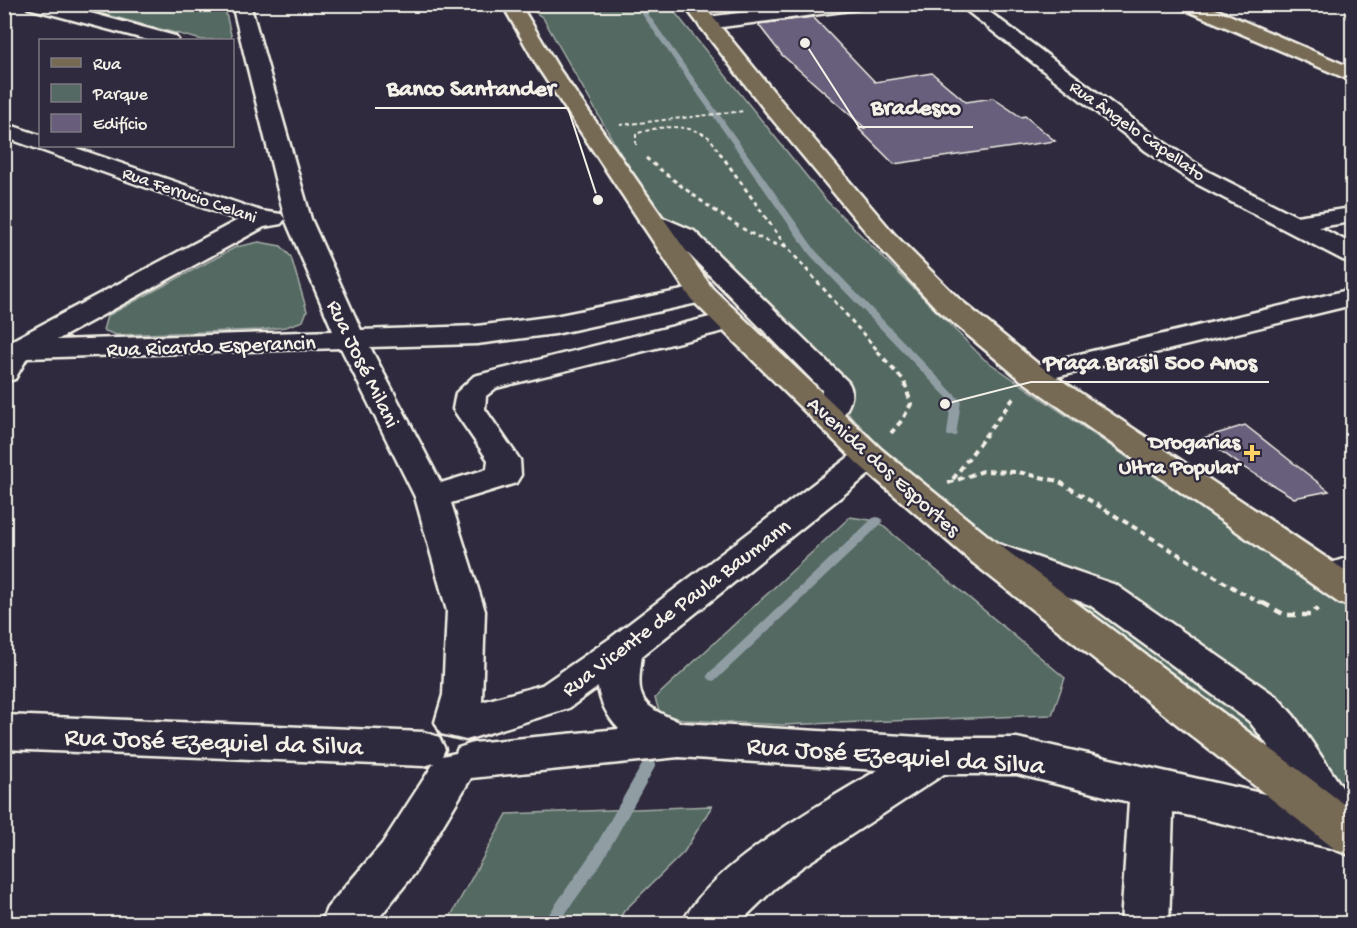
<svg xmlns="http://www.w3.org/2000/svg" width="1357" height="928" font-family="'Gochi Hand',sans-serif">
	<rect width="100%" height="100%" fill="#2f2a3d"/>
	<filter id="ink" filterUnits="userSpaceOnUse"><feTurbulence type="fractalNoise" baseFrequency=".0167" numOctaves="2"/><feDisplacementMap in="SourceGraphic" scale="12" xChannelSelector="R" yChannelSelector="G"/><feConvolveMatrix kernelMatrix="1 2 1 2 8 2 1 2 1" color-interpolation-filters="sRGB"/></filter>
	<g filter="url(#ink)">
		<path fill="#546963" stroke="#a4ada6" stroke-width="1.5" d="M569 4 669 5 825 199 984 359 1352 612V824L1157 681 884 450 656 216 543 18 532 10Z
			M69 5H224L232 39 202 40Z
			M259 242 281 246 291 257 307 311 303 321 286 327 261 330 116 335 103 330 107 316 236 247Z
			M850 517 877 521 1065 678 1052 715 782 725 687 720 660 714 655 698Z
			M712 806 684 852 624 911 617 923H447L507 814Z"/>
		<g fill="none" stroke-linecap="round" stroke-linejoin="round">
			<path fill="#909ea4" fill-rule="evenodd" d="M635 4H641L816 251 959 399 961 401 956 436H948L947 434 951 402 810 255Z
				M877 517 881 518 883 521 881 524 717 679 713 681 709 679 707 676 709 673 873 518Z
				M649 759 654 761 656 765 602 862 558 924H542L592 852 644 761Z"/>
		</g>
		<path fill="#685e7b" stroke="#f4f1e8" stroke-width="1.5" d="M813 17 875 82 932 73 966 102 993 98 1021 117 1025 116 1055 141 894 164 859 129 865 128 782 55 758 24Z
			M1245 425 1329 491 1294 498 1245 468 1203 438Z"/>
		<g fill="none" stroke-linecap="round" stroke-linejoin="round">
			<g stroke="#f4f1e8" stroke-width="5">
				<path id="minor" d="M25 4H57L175 36 178 40H148L28 8Z
					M232 4H250L311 219 361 330 477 326 555 316 702 286 712 288 716 294 712 300 702 302 555 334 477 344 370 347 441 483 487 469 488 460 453 409 456 393 474 376 730 312 740 315 744 321 740 327 496 388 486 396 485 409 520 460 521 475 516 483 451 503 485 611 482 702 542 685 609 639 858 450 870 447 882 450 886 457 882 464 642 656C635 701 641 706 682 723L937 738H1017L1305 803 1264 740 1249 721 1090 605 974 562 969 553 974 544 987 540 1116 585 1277 697 1294 716 1352 802V848L1344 851 1173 812 1169 924H1121L1129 802 1017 774H944L802 867 774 889 738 924H682C707 867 824 802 878 770L679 757 471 778 414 874 374 924H320L327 908 382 844 434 763 424 766 4 749V715L424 732 439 737 445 749 442 756 456 753 458 748 473 743 619 729C608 717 600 703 598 687L569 708 466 740 441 734 435 722 443 695 447 611 415 497 341 348 27 358 15 379 4 382V341H11L238 220 4 137V123L40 135V146H70L261 211 281 214 285 219 281 224 264 227 57 340 333 331 285 219Z
					M811 4H867L858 9 707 29 700 27 698 23 700 19 707 17Z
					M958 4H979L1162 141 1209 172 1296 216 1352 208V222L1319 227 1352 244V262L1343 260 1193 182 1146 151Z
					M652 213 694 231 848 382C857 395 847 410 838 423L827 426 816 423 811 416 822 396V390L676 241 643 226 639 221 643 216Z
					M1352 289V305L1032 383 1021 380 1017 374 1021 368Z
					M1352 556V583L1329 590 1316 586 1311 577 1316 568Z"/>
			</g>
			<g stroke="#f4f1e8" stroke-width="5">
				<path id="major" d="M502 4H520L559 69 712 288 882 450 998 544 1352 810V856L1336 850 972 562 858 464 692 300 539 69Z
					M683 4H702L783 103 895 235 958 298 1043 368 1352 575V606L1339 603 1021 380 938 310 877 245 767 113Z
					M1178 4H1204L1352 68V81L1181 8Z"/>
			</g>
			<path stroke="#f4f1e8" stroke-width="2" stroke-dasharray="4 3" stroke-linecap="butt" d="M620 125 744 111
				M636 145V134C658 126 685 123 707 136 712 139 717 149 721 155"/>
			<path stroke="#f4f1e8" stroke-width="3" stroke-dasharray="4.5 4" stroke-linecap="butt" d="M720 153 786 246 879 352
				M646 158C673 180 755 246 786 246"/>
			<path stroke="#f4f1e8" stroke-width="4" stroke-dasharray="6 4.5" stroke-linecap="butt" d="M877 351 904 381 911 404 903 419 891 433
				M953 479 1015 396
				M948 483 983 471 1018 472 1058 481 1237 590 1266 605"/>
			<path stroke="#f4f1e8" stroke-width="4.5" stroke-dasharray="8 6" stroke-linecap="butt" d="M1263 603 1285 615H1310L1318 608"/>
			<use href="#minor" fill="#2f2a3d" fill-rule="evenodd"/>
			<use href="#major" fill="#766a54" fill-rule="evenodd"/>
		</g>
	</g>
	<path fill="#ffd166" stroke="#2f2a3d" stroke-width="2" d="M1249 444h6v6h6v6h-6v6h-6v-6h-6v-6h6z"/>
	<g text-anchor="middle" stroke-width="4.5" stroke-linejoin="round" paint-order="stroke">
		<g font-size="18" fill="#f4f1e8" stroke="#2f2a3d">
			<text transform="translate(1138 130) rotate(35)" y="6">Rua Ângelo Capellato</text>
			<text transform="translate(190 194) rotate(19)" y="6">Rua Ferrucio Celani</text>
		</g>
		<g font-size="22" fill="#f4f1e8" stroke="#2f2a3d">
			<text transform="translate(211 344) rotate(-2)" y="8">Rua Ricardo Esperancin</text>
			<text transform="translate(365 363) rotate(64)" y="8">Rua José Milani</text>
			<text transform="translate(885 465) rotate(42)" y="8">Avenida dos Esportes</text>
			<text transform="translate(675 606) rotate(-37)" y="8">Rua Vicente de Paula Baumann</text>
		</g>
		<g font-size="22" font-weight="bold" fill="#f4f1e8" stroke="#2f2a3d" text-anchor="end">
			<text x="1240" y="448">Drogarias<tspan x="1240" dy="25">Ultra Popular</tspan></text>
		</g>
		<g font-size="27" fill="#f4f1e8" stroke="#2f2a3d">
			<text transform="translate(214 740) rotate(2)" y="9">Rua José Ezequiel da Silva</text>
			<text transform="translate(896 754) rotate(4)" y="9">Rua José Ezequiel da Silva</text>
		</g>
	</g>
	<path fill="none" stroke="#f4f1e8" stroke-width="2" d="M598 200L568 108H375M805 43L859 127H973M945 404L1031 382H1269"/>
	<g fill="#f4f1e8" stroke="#2f2a3d" stroke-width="2">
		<circle cx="598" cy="200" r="6"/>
		<circle cx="805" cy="43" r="6"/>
		<circle cx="945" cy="404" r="6"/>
	</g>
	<g font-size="24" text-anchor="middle" font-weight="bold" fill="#f4f1e8" stroke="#2f2a3d" stroke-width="4.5" stroke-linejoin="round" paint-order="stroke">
		<text x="471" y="95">Banco Santander</text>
		<text x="916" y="114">Bradesco</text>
		<text x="1150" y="369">Praça Brasil 500 Anos</text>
	</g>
	<rect width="1357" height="928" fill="none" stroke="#2f2a3d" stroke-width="24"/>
	<rect x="12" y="12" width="1333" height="904" fill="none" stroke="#f4f1e8" stroke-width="2" filter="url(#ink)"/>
	<rect x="39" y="39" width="195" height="108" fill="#2f2a3d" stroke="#7e7a81" stroke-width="1.5"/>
	<rect x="51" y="58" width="30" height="9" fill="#766a54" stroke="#7e7a81" stroke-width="1.5"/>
	<text x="93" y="69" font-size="18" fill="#f4f1e8">Rua</text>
	<rect x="51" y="84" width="30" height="18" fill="#546963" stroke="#7e7a81" stroke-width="1.5"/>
	<text x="93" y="99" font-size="18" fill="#f4f1e8">Parque</text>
	<rect x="51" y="114" width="30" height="18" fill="#685e7b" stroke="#7e7a81" stroke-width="1.5"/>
	<text x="93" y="129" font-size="18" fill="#f4f1e8">Edifício</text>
</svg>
